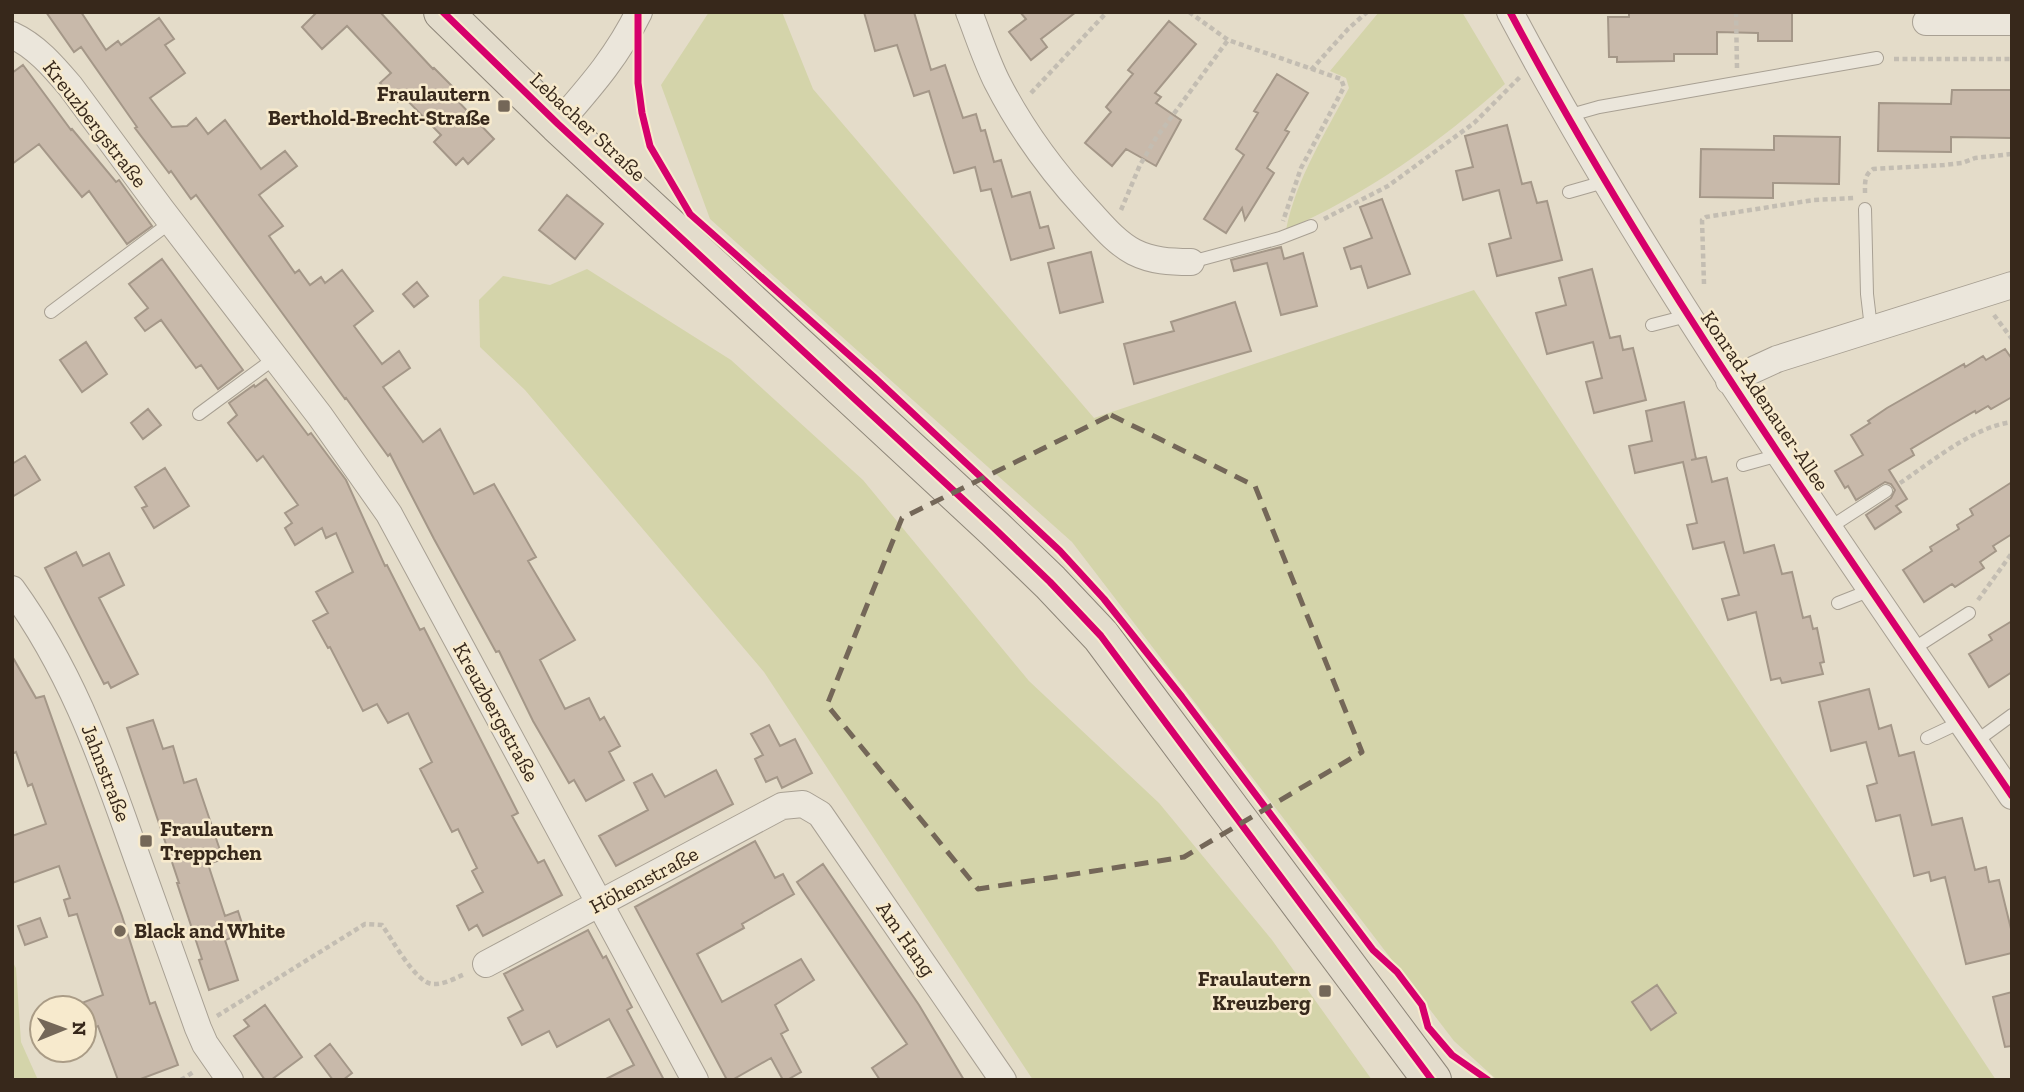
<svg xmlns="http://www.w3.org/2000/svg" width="2024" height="1092" font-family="'Zilla Slab',serif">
	<rect width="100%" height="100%" fill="#e4dcc9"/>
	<path fill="#d4d4aa" d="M709 12H782L813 89 1094 418 1474 290 1996 1080H1497L1454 1041 1072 542 710 219 661 85Z
		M1379 12H1462L1505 84C1439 143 1367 194 1286 230 1296 179 1325 134 1349 88L1346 78 1330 71Z
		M587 269 731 360 863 480 1029 681 1159 803 1272 940 1372 1080H1033L764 672 525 390 480 347 479 300 503 276 550 285Z
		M12 961 16 968 21 1042 38 1080H12Z"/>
	<path fill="#c8b9aa" stroke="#a49788" stroke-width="2" d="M46 12H81L106 50 118 41 121 45 159 18 174 39 165 45 185 73 150 98 172 127 187 126 196 118 208 134 225 120 261 169 285 151 297 166 259 195 283 226 269 236 295 273 299 270 310 285 321 277 325 283 342 270 373 311 354 326 382 364 399 351 410 368 383 387 423 442 440 429 474 494 494 484 536 557 528 561 575 640 540 660 565 709 589 698 600 720 604 717 620 746 609 752 624 780 586 801 574 780 569 783 533 721 499 651 496 652 434 539 390 454 388 456 346 398 345 399 196 195 191 199 171 171 169 173 135 128 137 127 81 47 74 52Z
		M317 12H380L433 69 434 68 455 89 451 94 494 139 468 164 463 158 456 165 434 142 441 135 404 97 398 102 380 83 391 73 347 26 322 49 302 27Z
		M864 12H914L931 70 945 65 963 118 976 114 981 131 985 130 994 162 1001 160 1012 197 1030 192 1040 228 1048 226 1054 248 1011 260 991 189 981 191 975 167 954 173 929 91 914 96 897 45 875 51Z
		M1020 12H1076L1041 39 1047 47 1031 60 1009 32 1026 19Z
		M1629 12H1792V41H1758V33L1717 32V54H1674V61L1617 62V57H1609L1608 17H1629Z
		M1169 21 1196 44 1155 93 1161 97 1156 103 1181 120 1156 166 1126 149 1112 166 1085 143 1111 112 1106 107 1133 74 1128 70Z
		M23 65 71 130 72 129 116 182 119 180 152 226 127 244 89 191 82 197 39 144 12 164V73Z
		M1277 74 1308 93 1285 130 1289 132 1267 168 1274 173 1245 220 1242 208 1226 233 1204 219 1244 155 1236 149 1258 113 1254 111Z
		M1952 90H2012V138L1951 137V152L1878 151 1879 103 1951 104Z
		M1507 125 1522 184 1531 182 1537 203 1547 201 1562 260 1497 276 1489 244 1511 238 1499 190 1463 200 1456 171 1473 167 1465 136Z
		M1774 136 1840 137 1839 184 1773 183V198L1700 197 1701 149 1774 150Z
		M567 195 603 224 575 259 539 230Z
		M1382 199 1410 274 1368 288 1361 266 1351 269 1344 248 1372 238 1360 207Z
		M1281 247 1284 259 1303 253 1317 306 1281 315 1267 263 1234 271 1231 260Z
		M1091 252 1103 302 1060 313 1048 263Z
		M162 259 243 370 218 389 201 365 196 368 161 320 145 331 135 318 148 308 129 284Z
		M1592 269 1610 338 1620 336 1623 350 1633 348 1646 400 1594 413 1586 382 1602 378 1593 342 1547 354 1536 313 1566 305 1559 278Z
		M417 282 428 296 414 307 403 294Z
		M1235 302 1251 351 1134 384 1124 344 1174 331 1171 322Z
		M86 342 107 374 82 392 60 360Z
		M2005 349 2012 359V397L1991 409 1988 406 1976 413 1975 411 1949 426 1911 449 1914 455 1889 470 1907 499 1896 506 1901 512 1875 529 1866 515 1891 498 1895 490 1891 484 1885 482 1856 500 1848 486 1845 488 1835 471 1863 455 1851 435 1870 423 1868 421 1887 408 1964 364 1965 367 1983 356 1986 360Z
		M266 379 308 435 311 433 346 480 385 566 387 565 420 630 424 628 518 813 512 816 538 863 544 860 562 895 483 936 477 925 469 930 457 906 483 892 472 871 477 868 458 829 452 832 420 769 432 762 408 713 388 723 377 704 363 711 330 647 328 648 313 621 328 613 316 592 353 572 336 533 326 538 322 528 295 545 285 528 292 523 285 513 298 505 263 456 257 461 228 423 237 415 229 403 254 385 255 387Z
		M1684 402 1696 459 1691 460 1706 457 1712 482 1727 478 1744 553 1774 545 1782 574 1792 572 1803 618 1810 616 1813 629 1817 628 1824 662 1820 663 1823 674 1782 683 1780 678 1771 680 1756 612 1728 620 1722 599 1739 595 1724 542 1693 549 1687 525 1697 523 1683 462 1635 473 1629 446 1652 441 1646 411Z
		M148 409 161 425 143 439 131 423Z
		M25 456 40 480 12 497V464Z
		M165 468 189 506 154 528 142 508 147 506 135 487Z
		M2012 482V534L1993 546 1996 551 1980 562 1984 568 1955 587 1952 584 1924 602 1903 570 1932 551 1930 547 1959 529 1957 525 1973 515 1970 509Z
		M76 552 83 566 109 553 124 585 99 598 138 674 111 688 108 682 104 684 45 568Z
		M2012 621V672L1989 687 1969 654 1992 640 1989 635Z
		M12 656 36 698 44 696 122 916 150 1004 155 1002 178 1065 138 1080H118L98 1026 89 1030 84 1017V1008H81L79 1004 103 995 77 914 69 916 64 900 70 898 59 866 12 883V836L46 824 32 784 28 786 16 752 12 754Z
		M1869 689 1879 729 1891 725 1899 756 1914 752 1932 825 1962 818 1975 870 1986 867 1989 882 1999 880 2012 933V953L1966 964 1945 877 1931 881 1929 872 1914 876 1900 815 1876 821 1867 786 1877 783 1866 742 1831 751 1819 702Z
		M153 720 163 749 173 746 184 783 196 779 223 859 208 864 225 916 238 911 245 933 225 940 238 980 209 990 199 960 202 959 177 883H179L127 728Z
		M769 725 780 746 795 739 812 773 782 788 777 777 766 782 755 759 763 755 751 734Z
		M716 770 733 804 616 866 599 836 648 810 634 783 652 774 665 797Z
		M755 841 775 878 783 874 794 894 742 924 744 928 697 954 722 1002 801 959 814 980 775 1005 788 1030 781 1034 801 1072 787 1080H783L771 1058 732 1080H727L635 907Z
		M823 864 919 1005 964 1080H880L872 1068 907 1044 797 882Z
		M40 918 47 937 25 945 18 926Z
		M588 930 603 958 606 956 632 1007 627 1010 664 1080H604L634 1065 609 1019 557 1047 549 1031 522 1045 508 1018 523 1010 504 974Z
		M1657 985 1676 1013 1651 1030 1632 1002Z
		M2012 992V1046L2005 1047 1993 997Z
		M265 1005 302 1057 271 1080H265L234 1036 249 1026 244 1020Z
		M330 1044 352 1073 343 1080H333L315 1056Z"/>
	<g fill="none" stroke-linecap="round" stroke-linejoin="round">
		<g stroke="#a8a093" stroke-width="14">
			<path id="service" d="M1567 116 1599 107 1877 58
				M1569 192 1604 182
				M1865 209 1867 294 1871 328
				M1191 262 1280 238 1311 226
				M51 312 171 222
				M1652 325 1687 316
				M199 414 275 358
				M1743 465 1779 455
				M1829 528 1886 491
				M1838 603 1871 590
				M1913 649 1969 613
				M1927 738 1961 722
				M1975 742 2012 715"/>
		</g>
		<g stroke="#a8a093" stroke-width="28">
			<path id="minor" d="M969 12C978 35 986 60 997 82 1020 127 1052 171 1086 208 1101 224 1115 242 1134 252 1152 261 1170 262 1191 262
				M1510 12C1656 287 1837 539 2012 796
				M1926 22H2012
				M12 35C36 46 53 66 70 86L161 209 320 416 389 514 695 1080
				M558 124C590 87 617 57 639 12
				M1729 381 1777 359 2012 285
				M12 589C69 668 98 747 130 838 153 901 175 965 198 1028L205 1044 230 1080
				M486 964 782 806 803 804 820 814 1003 1080"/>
		</g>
		<g stroke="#8e8679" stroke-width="40">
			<path id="primary" d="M443 12 558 124 995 529 1050 582 1101 636 1432 1080"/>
		</g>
		<path stroke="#c3bdb2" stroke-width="4.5" stroke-dasharray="5 3.5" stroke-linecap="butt" d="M1189 12 1228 40 1341 79 1344 87 1301 168 1283 221
			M1736 12 1737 68
			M1894 59H2012
			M1311 70 1348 29 1367 12
			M1031 93 1107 12
			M1865 193C1865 183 1864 175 1873 169L1944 165 1962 163 1975 158 2012 154
			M1121 210 1140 165 1156 138 1228 40
			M1324 219 1388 186 1474 123 1520 77
			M1704 284 1702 220 1706 217 1814 200 1854 198
			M1994 315 2012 339
			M1900 483C1933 461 1973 427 2012 422
			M1978 600 2012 553
			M217 1016 365 924 382 925C392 939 415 982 432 984 444 985 455 978 465 974
			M181 1080 195 1071"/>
		<use href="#service" stroke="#ebe6db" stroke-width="12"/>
		<use href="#minor" stroke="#ebe6db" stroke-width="26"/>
		<use href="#primary" stroke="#e3dccc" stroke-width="38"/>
		<g stroke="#f7eacd" stroke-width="11">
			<path id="cycleway" d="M443 12 558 124 995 529 1050 582 1101 636 1432 1080
				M1510 12C1656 287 1837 539 2012 796
				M638 13V83L642 113 650 146 690 214 874 377 1060 551 1104 599 1182 697 1373 950 1397 972 1422 1005 1428 1027 1452 1055 1488 1080"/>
		</g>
		<use href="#cycleway" stroke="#d6006c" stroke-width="7"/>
	</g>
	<path fill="none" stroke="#746758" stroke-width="5" stroke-dasharray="14 9" stroke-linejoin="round" d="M1111 415 1255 486 1362 752 1184 857 978 889 827 705 902 518Z"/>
	<g fill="#746758" stroke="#f7eacd" stroke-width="2.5">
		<rect x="497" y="99" width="14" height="14" rx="3.5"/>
		<rect x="139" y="834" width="14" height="14" rx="3.5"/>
		<circle cx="120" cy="931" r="7"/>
		<rect x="1318" y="984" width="14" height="14" rx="3.5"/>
	</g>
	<g text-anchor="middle" stroke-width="5" stroke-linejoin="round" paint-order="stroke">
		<g font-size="21" font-weight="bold" fill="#37281b" stroke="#f7eacd" text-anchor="end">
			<text x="490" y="101">Fraulautern<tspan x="490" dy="24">Berthold-Brecht-Straße</tspan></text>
			<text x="160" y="836" text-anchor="start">Fraulautern<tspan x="160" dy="24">Treppchen</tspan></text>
			<text x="134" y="938" text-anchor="start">Black and White</text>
			<text x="1311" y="986">Fraulautern<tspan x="1311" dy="24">Kreuzberg</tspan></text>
		</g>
		<g font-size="21" fill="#37281b" stroke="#f7eacd">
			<text transform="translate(95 124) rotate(52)" y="7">Kreuzbergstraße</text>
			<text transform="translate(588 127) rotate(43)" y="7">Lebacher Straße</text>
			<text transform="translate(1765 401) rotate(56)" y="7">Konrad-Adenauer-Allee</text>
			<text transform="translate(496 712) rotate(61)" y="7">Kreuzbergstraße</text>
			<text transform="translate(106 773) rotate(69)" y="7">Jahnstraße</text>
			<text transform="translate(644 880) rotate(-28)" y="7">Höhenstraße</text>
			<text transform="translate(906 939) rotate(55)" y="7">Am Hang</text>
		</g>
	</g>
	<rect width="2024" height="1092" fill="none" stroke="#37281b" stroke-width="28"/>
	<g transform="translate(63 1029) rotate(89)"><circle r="33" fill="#f7eacd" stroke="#aa9c86" stroke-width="2"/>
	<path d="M0-5L12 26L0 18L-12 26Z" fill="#746758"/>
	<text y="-10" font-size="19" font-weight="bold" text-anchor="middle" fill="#37281b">N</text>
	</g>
</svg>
